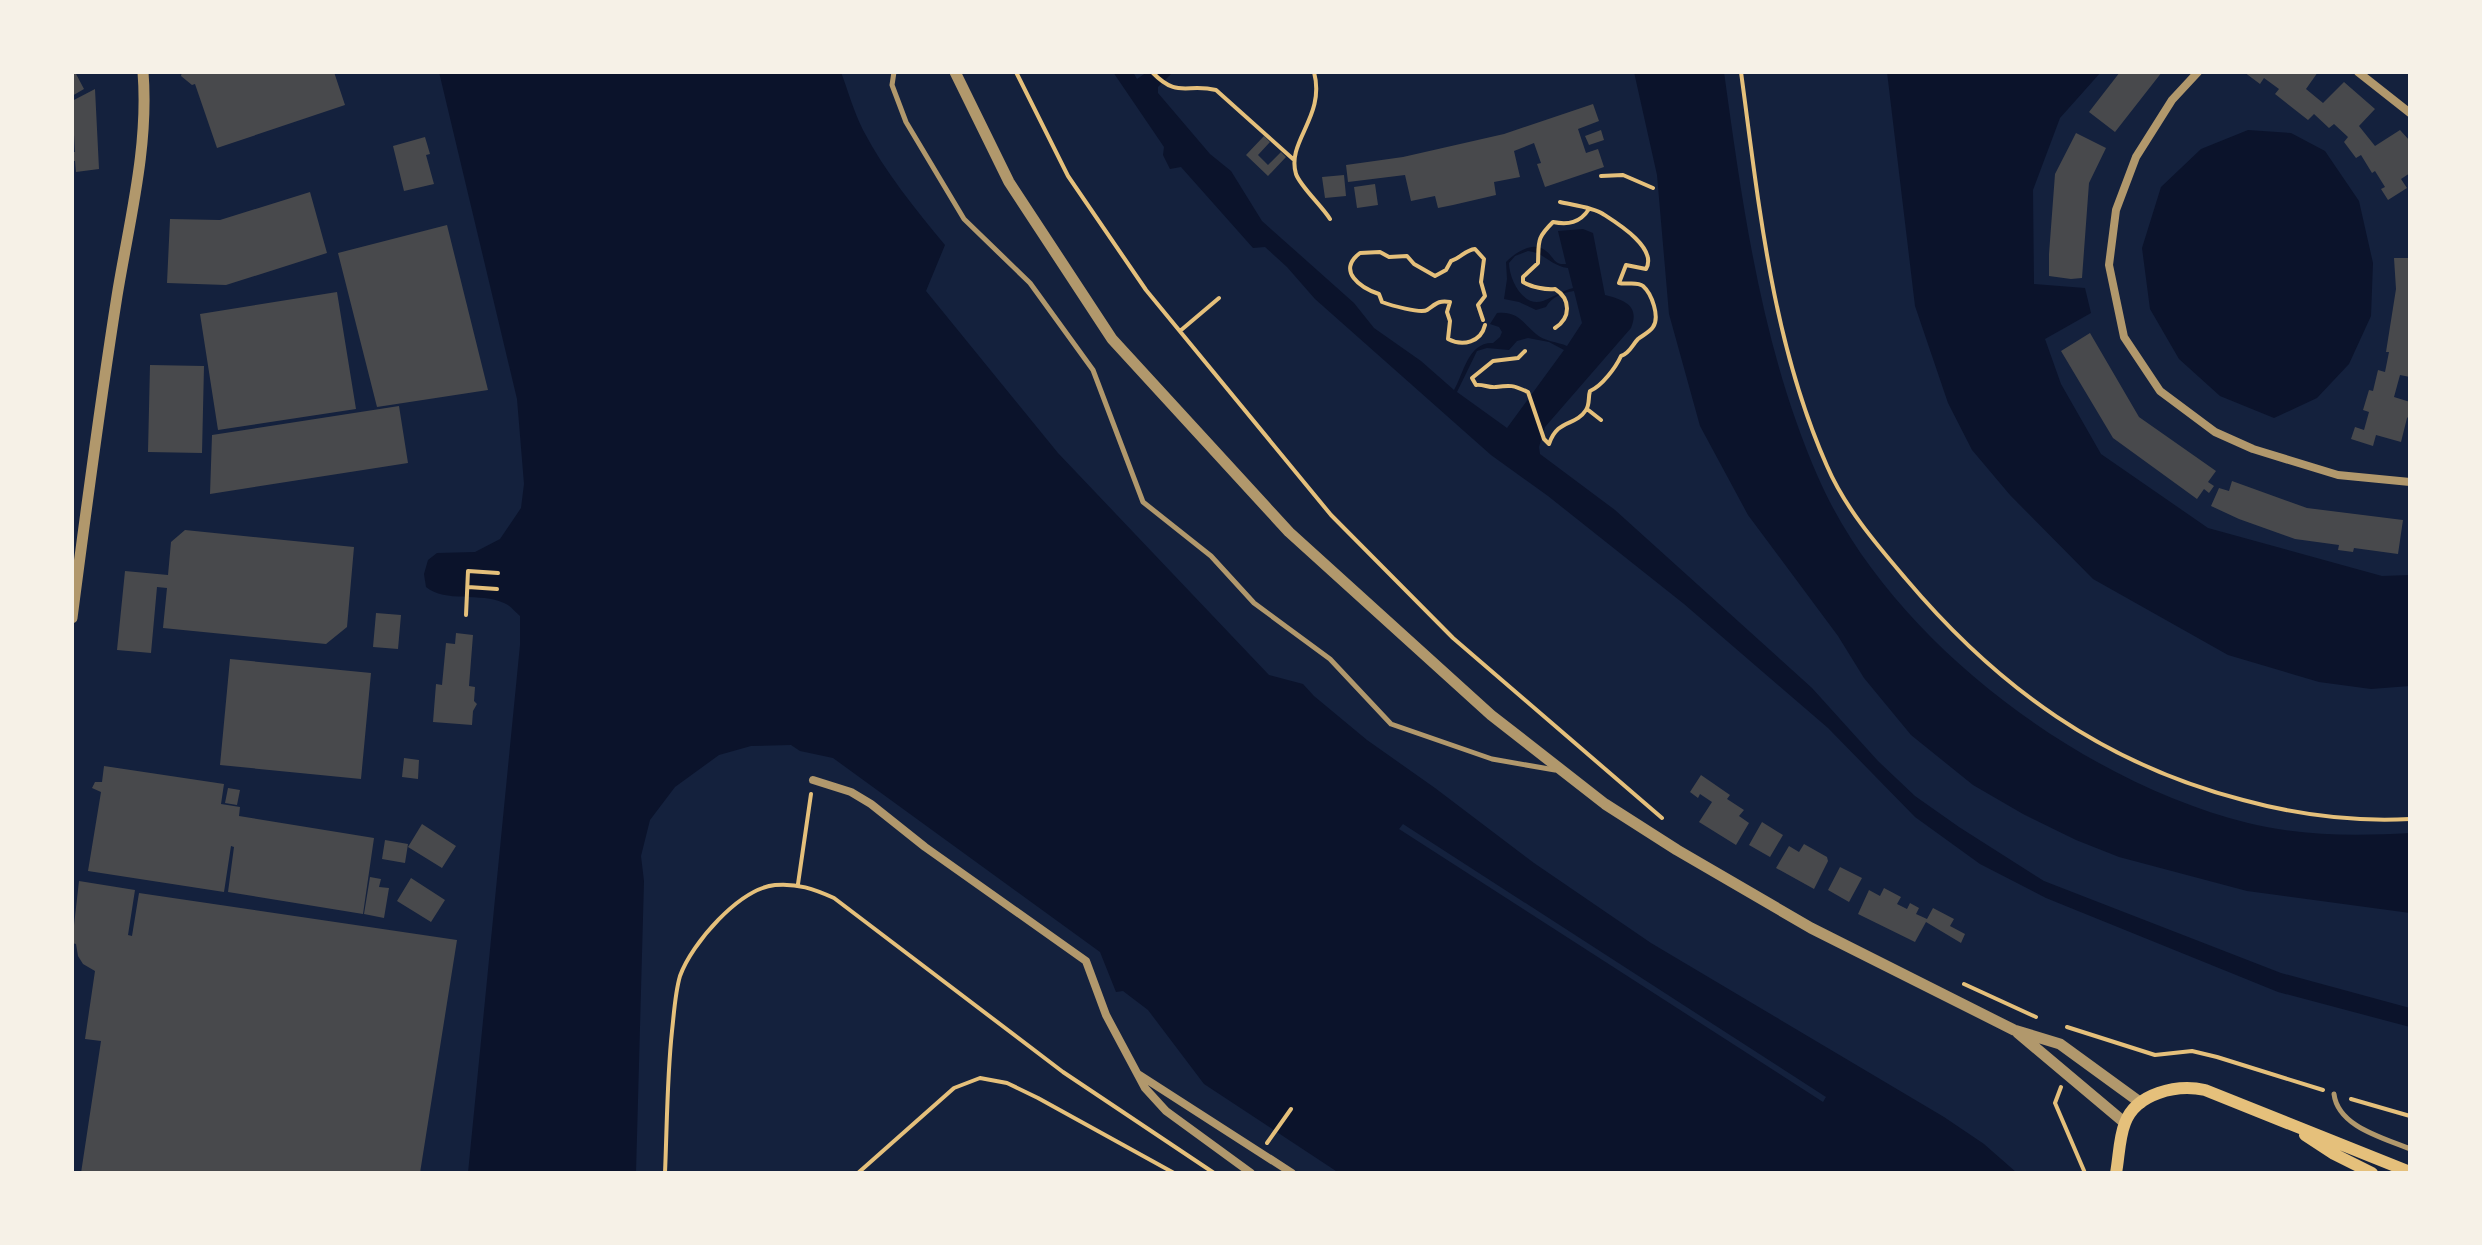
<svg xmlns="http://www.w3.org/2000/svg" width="2482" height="1245" font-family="Barlow,sans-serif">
	<rect width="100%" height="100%" fill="#14213d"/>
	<path fill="#0b132b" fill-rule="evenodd" d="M439 72H841C848 91 854 112 863 130 885 172 915 209 945 245L926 291 1058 453 1269 675 1303 684 1314 696 1367 740 1435 788 1534 863 1651 943 1944 1117 1984 1144 2017 1173H1339L1204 1084 1148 1010 1123 991 1116 992 1100 952 833 758 800 751 791 745 751 746 719 755 675 787 650 820 641 856 644 881 636 1173H468L520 645V616C515 612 510 605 504 603 481 592 445 603 426 587L424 574 428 560 437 553 475 552 500 539 521 508 524 484 517 399Z
		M1113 72H1133L1137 79 1147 72H1173L1158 87V93L1210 154 1231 171 1262 221 1354 303 1374 328 1421 361 1454 390C1464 373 1468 342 1493 343L1500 337 1502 332 1499 327 1490 324 1497 313C1518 311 1522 322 1536 334 1543 341 1558 342 1567 346L1582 323 1574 291C1563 293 1552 296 1546 307L1536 310 1519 302 1504 299 1507 279 1506 262C1515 253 1533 240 1546 251 1555 258 1553 265 1566 264L1558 231 1583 229 1593 233 1605 295C1625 300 1640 306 1631 328L1545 427 1539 447 1540 454 1615 510 1812 688 1878 761 1915 796 1959 827 2044 881 2281 973 2410 1008V1027L2278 992 2046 898 1980 864 1915 817 1828 728 1684 604 1548 496 1491 455 1315 299 1287 267 1265 247 1253 248 1181 167 1170 169 1163 155 1164 147ZM1528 251C1545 253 1551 266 1568 268L1573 288C1562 291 1553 297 1543 301 1523 308 1509 279 1509 263L1515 256ZM1528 338 1549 342 1564 350 1507 428 1457 392 1477 351 1487 348 1509 350 1517 341Z
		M1634 72H1724C1743 209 1762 349 1818 477 1888 638 2079 781 2248 823 2301 836 2355 836 2410 833V913L2247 891 2119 857 2076 840 2023 814 1973 785 1911 735 1864 678 1838 636 1748 515 1700 426 1669 314 1657 175Z
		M1887 72H2101L2060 118 2033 190 2034 284 2085 288 2091 313 2045 339 2061 384 2101 454 2208 528 2382 576 2410 575V686L2371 689 2319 682 2228 655 2093 579 2010 495 1972 450 1948 403 1915 306Z
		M2248 130 2291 133 2325 151 2359 201 2373 263 2371 316 2349 364 2317 398 2274 418 2220 396 2179 359 2150 309 2142 248 2161 187 2201 149Z"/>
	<path fill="#14213d" d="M1403 824 1826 1097 1823 1102 1399 829Z"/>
	<path fill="#48494c" d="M72 72H75L84 89 72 96Z
		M182 72H334L345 105 217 148 195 84 192 85 181 76Z
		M2120 72H2162L2115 132 2089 112Z
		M2244 72H2318L2306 89 2323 103 2344 82 2375 109 2359 126 2375 146 2400 130 2410 141V173L2401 179 2407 188 2388 200 2381 189 2385 187 2375 171 2372 173 2361 155 2356 158 2344 142 2348 137 2334 124 2329 128 2314 114 2308 120 2275 94 2279 89 2264 78 2260 84Z
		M95 89 99 169 76 172 75 161H72V152H75L72 101Z
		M1593 104 1599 121 1578 129 1586 153 1598 149 1604 167 1545 187 1537 164 1541 163 1534 143 1514 151 1520 177 1494 182 1496 195 1453 205 1438 208 1435 196 1411 201 1405 175 1348 182 1346 165 1403 157 1504 134Z
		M1601 130 1604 140 1589 145 1585 136Z
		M2076 133 2106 148 2089 183 2082 278 2071 279 2049 276V254L2055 174Z
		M1264 136 1270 142 1258 155 1268 165 1281 152 1286 157 1268 176 1246 155Z
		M425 137 430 154 426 155 434 184 404 191 393 146Z
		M1344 175 1346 196 1325 198 1322 177Z
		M1375 184 1378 205 1357 208 1354 187Z
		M310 192 327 253 226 285 167 283 170 219 220 220Z
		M447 225 488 390 377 407 338 253Z
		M2394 258H2410V377L2400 375 2394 397 2410 402V415L2407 418 2401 442 2376 435 2373 446 2351 439 2355 427 2364 430 2369 412 2363 410 2369 390 2373 391 2378 370 2385 372 2389 352H2386L2396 289Z
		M337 292 356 409 218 430 200 314Z
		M2090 333 2139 417 2216 471 2208 482 2214 486 2209 493 2204 489 2197 499 2113 438 2061 351Z
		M150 365 204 366 202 453 148 452Z
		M399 406 408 463 210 494 212 435Z
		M2232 481 2307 508 2403 520 2398 554 2354 548 2353 552 2338 550 2339 545 2295 539 2239 519 2211 506 2219 488 2229 491Z
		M185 530 354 547 347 627 326 644 163 628 167 588 157 587 151 653 117 650 125 571 168 575 171 542Z
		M376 613 401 615 398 649 373 647Z
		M456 633 473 635 469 686 475 687 474 701 477 704 473 711 472 725 433 722 436 684 442 685 446 643 455 644Z
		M230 659 371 673 361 779 220 765Z
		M404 758 419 760 418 779 402 777Z
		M104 766 224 784 221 804 240 807 239 816 374 838 363 914 228 892 234 847 231 846 224 892 88 871 101 792 92 788 95 782H102Z
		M1701 775 1730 795 1727 799 1744 810 1739 816 1749 823 1736 845 1699 822 1712 802 1700 794 1698 798 1690 792Z
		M228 788 240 790 237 805 225 803Z
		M1762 822 1783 835 1770 857 1749 845Z
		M422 824 456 846 442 868 408 847Z
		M385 840 408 844 405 863 382 859Z
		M1804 844 1827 857 1828 861 1814 889 1776 868 1789 846 1799 852Z
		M1840 867 1862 878 1849 902 1828 890Z
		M370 877 381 879 379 887 389 888 384 918 364 914Z
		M411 878 445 900 431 922 397 901Z
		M79 881 135 890 128 935 132 936 139 893 457 940 420 1173H81L101 1041 85 1039 95 971 83 964 78 956 76 944 72 943Z
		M1884 888 1901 897 1897 904 1907 909 1910 903 1919 908 1916 914 1927 919 1933 908 1954 919 1950 926 1965 934 1961 943 1926 922 1915 942 1858 914 1869 890 1880 896Z"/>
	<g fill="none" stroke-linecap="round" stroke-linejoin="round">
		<path stroke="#e5c07b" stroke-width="4" d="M1016 72 1068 176 1146 290 1331 515 1453 638 1662 818
			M1152 72C1178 99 1186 83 1216 90L1293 159
			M1314 72C1326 117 1286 141 1296 174 1300 186 1322 206 1330 219
			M1741 72C1759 205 1772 342 1827 466 1845 508 1877 545 1906 579 1998 688 2104 764 2243 800 2298 815 2353 822 2410 819
			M1601 176 1623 175 1653 188
			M1483 320 1478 305 1485 296 1481 282 1484 259 1475 249C1465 250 1461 258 1451 261L1446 270 1435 276 1414 264 1407 256 1389 257 1380 252 1360 253C1336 271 1361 288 1379 294L1382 302C1390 305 1421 314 1427 310 1436 304 1438 300 1450 302L1447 312 1450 321 1448 339C1463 347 1481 342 1485 325
			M1555 328C1571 318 1571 299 1555 289 1546 290 1531 287 1523 282V277L1538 263C1539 241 1536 239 1553 222 1568 225 1580 223 1589 209
			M1180 331 1219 298
			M1525 351 1518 358 1493 361 1472 378 1476 385C1483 384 1489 388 1496 387 1510 385 1513 385 1528 392L1544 439 1549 444C1558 418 1575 427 1586 410 1590 404 1588 397 1590 391 1602 386 1616 367 1621 356 1630 353 1632 345 1638 339 1643 335 1650 332 1653 327 1660 317 1652 294 1643 286 1637 281 1626 285 1619 283L1626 265 1646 269C1658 248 1617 223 1603 214 1593 207 1573 205 1560 202
			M1587 409 1601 420
			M468 587 497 589
			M466 615 468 571 498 573
			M798 884 811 794
			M1964 984 2036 1017
			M2067 1027 2155 1055 2192 1051 2217 1057 2323 1090
			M2061 1087 2055 1103 2085 1173
			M2351 1099 2410 1116
			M1267 1143 1291 1109
			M665 1173C667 1126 667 1078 672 1031 674 1014 675 993 680 976 692 943 739 889 775 885 797 883 814 889 834 898L1063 1072 1214 1173
			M858 1173 954 1088 980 1078 1007 1083 1038 1098 1174 1173"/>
		<path stroke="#b1986c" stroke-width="5" d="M894 72 892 85 906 122 964 219 1030 283 1093 370 1143 502 1211 556 1254 603 1330 659 1391 724 1492 759 1555 770
			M2334 1094C2338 1127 2384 1138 2410 1149"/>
		<path stroke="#b1986c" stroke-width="8" d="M2198 72 2172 100 2136 157 2116 210 2109 265 2124 337 2160 391 2215 432 2253 449 2338 475 2410 482
			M2358 72 2410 113
			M813 780 851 792 871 804 925 847 1086 961 1106 1015 1145 1088 1166 1111 1251 1173
			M1138 1074 1292 1173"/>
		<path stroke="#b1986c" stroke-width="11" d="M955 72 1009 182 1112 339 1289 532 1491 715 1605 804 1677 850 1811 928 2014 1030 2060 1044 2141 1103
			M72 618C86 510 100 403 117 296 129 222 149 147 143 72
			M2018 1033 2125 1123"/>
		<path stroke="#e5c07b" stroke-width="12" d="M2305 1135 2334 1154 2372 1173
			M2116 1173C2119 1157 2119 1138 2125 1123 2136 1093 2177 1084 2205 1090L2410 1172"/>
	</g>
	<rect width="2482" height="1245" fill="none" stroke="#f6f1e7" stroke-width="148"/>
</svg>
